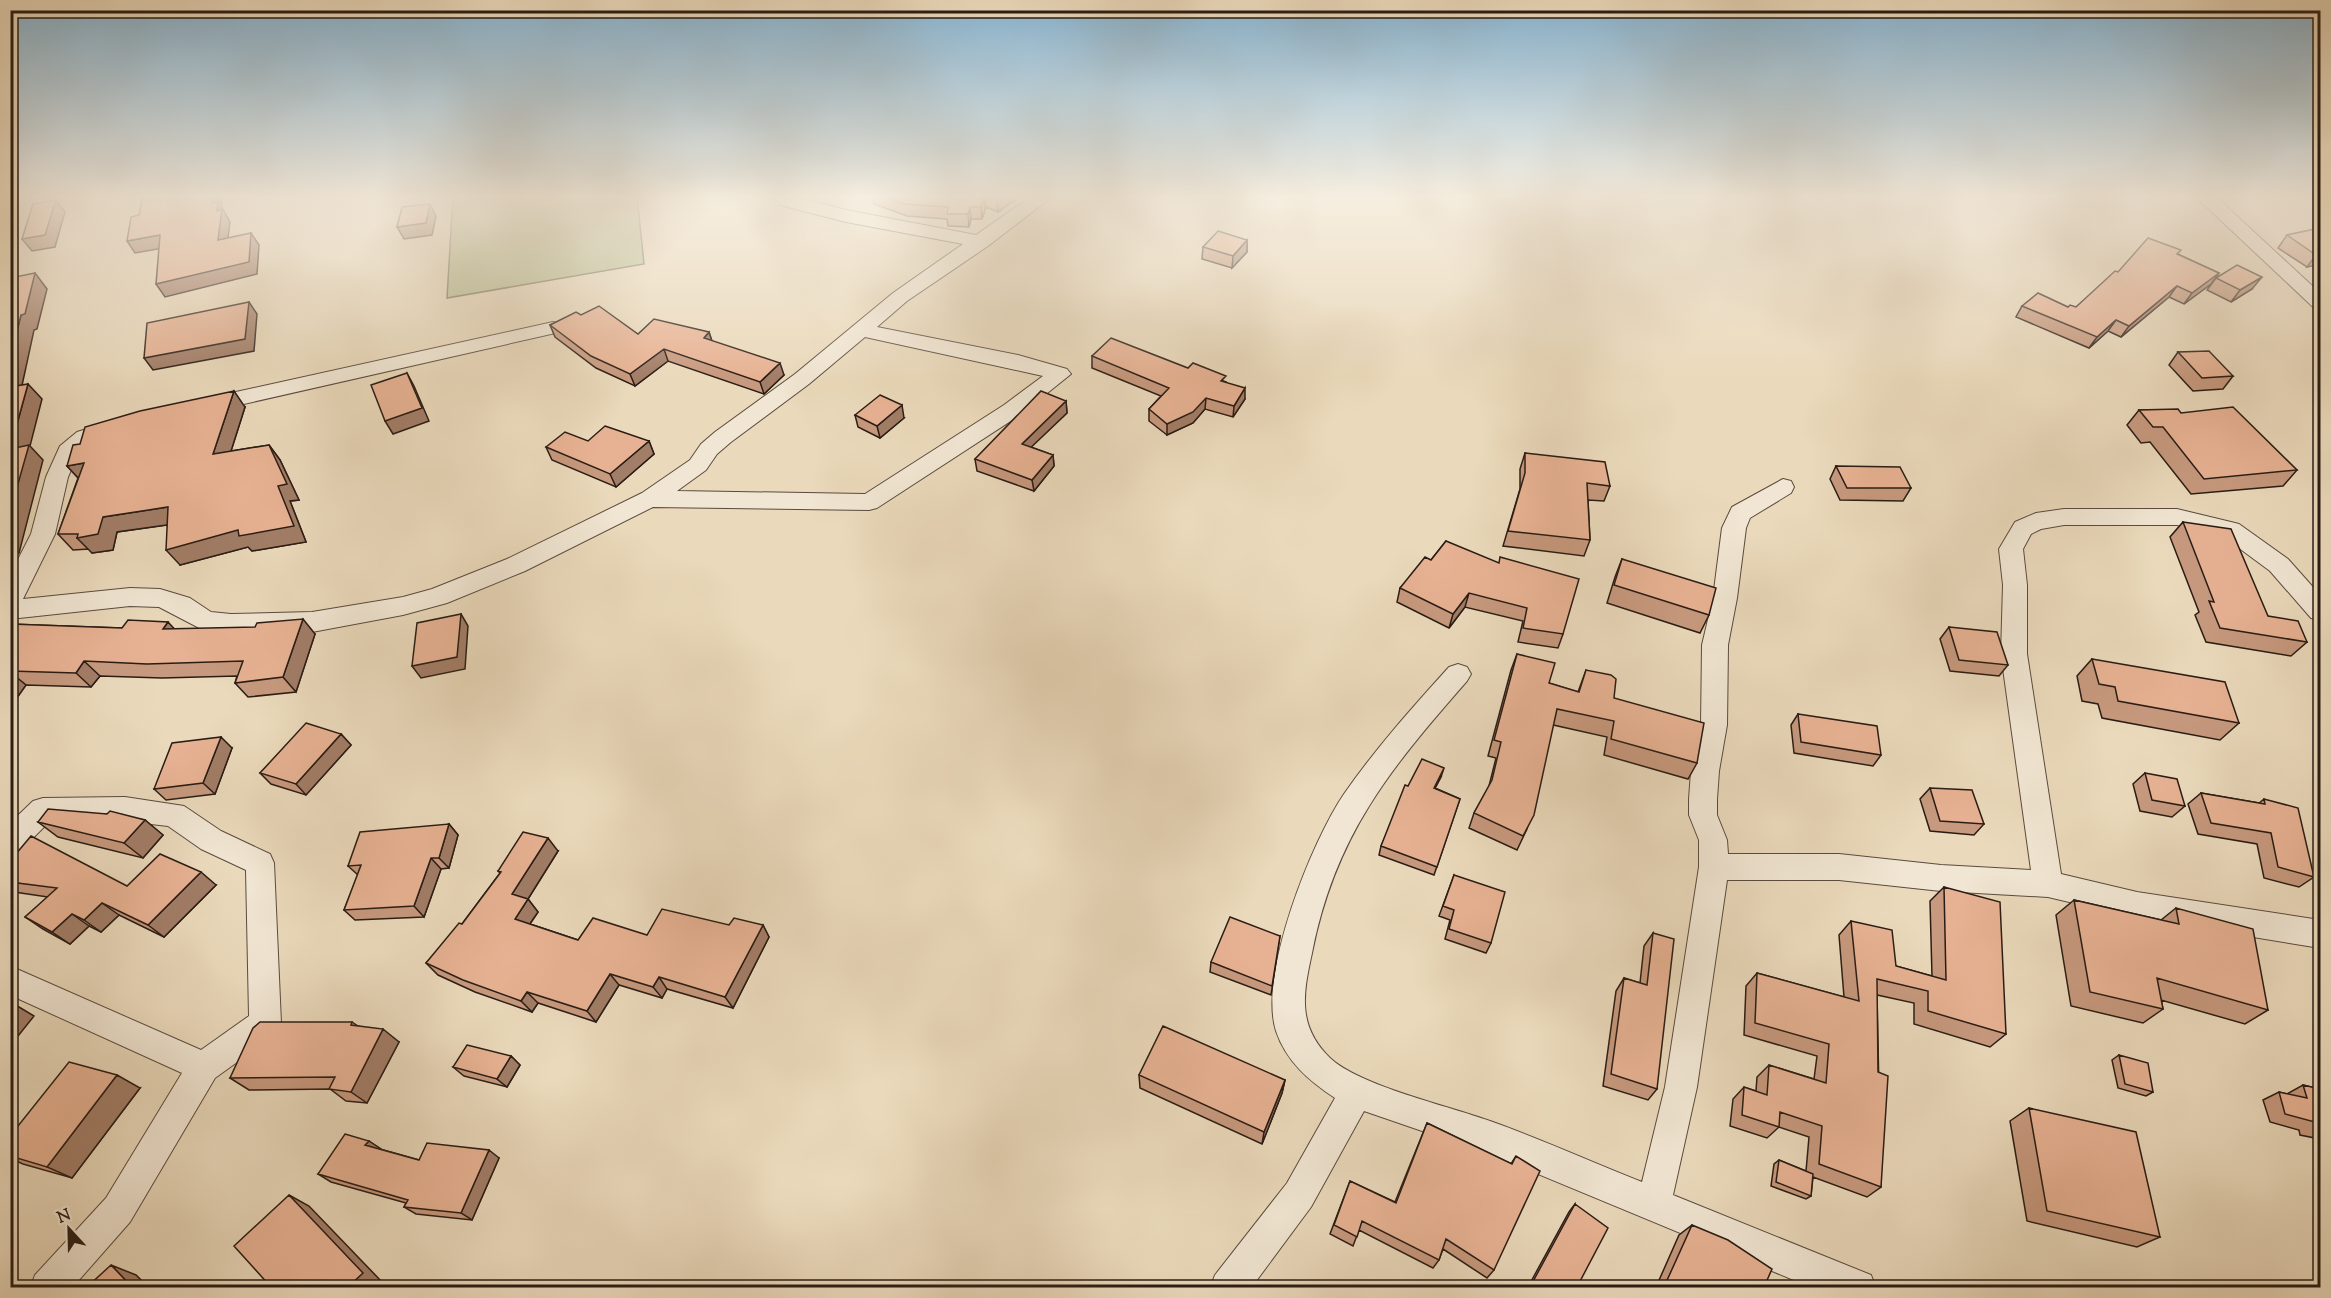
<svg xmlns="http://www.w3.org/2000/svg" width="2331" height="1298" font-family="'Sorts Mill Goudy',serif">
	<rect width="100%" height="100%" fill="#ead9bb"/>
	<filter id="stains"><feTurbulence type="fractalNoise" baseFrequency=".00333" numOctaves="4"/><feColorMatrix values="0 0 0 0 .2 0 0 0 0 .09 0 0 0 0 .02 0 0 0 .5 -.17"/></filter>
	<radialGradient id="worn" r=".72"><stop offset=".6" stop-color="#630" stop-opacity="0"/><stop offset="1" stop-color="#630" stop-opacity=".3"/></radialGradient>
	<path fill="#b7bf90" stroke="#706e52" stroke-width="1.5" d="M453 196H637L644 264 447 298Z"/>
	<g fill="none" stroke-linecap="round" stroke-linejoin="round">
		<g stroke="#5a4b3e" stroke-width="2">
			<path id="minor" d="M774 196H792L846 210 976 235 1032 196H1053L988 246 907 301 877 327 1018 355 1067 369 1071 374 1020 415 877 508 869 510 653 507 525 571 447 603 403 615 312 632 231 634 205 631 159 607 130 606 10 619V575L31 534 46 477 60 446 77 432 113 421 121 423 124 428 121 433 93 442 80 450 68 477 55 534 23 599 130 588 160 589 190 598 211 612 231 614 312 612 403 597 432 589 507 559 642 493 690 460 701 444 715 432 795 374 893 293 963 244 846 222 780 205ZM865 337 1043 376 1004 405 865 494 677 491 706 470 717 454 731 442 809 384Z
				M2195 196H2215L2320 293V309L2313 307Z
				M553 322 560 324 563 328 560 332 204 413 196 411 193 406 196 401 204 399Z
				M1783 479 1791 481 1794 487 1791 493 1750 518 1746 528 1737 598 1728 645 1727 725 1719 771 1717 799V815L1727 840 1728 854H1839L1941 865 2031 870 2001 654 2003 585 1999 549 2015 522 2036 513 2064 509H2177L2231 522 2239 524 2288 559 2320 595V620L2311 618 2270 571 2224 537 2177 525H2064L2041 529 2031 534 2023 549 2027 585V654L2061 874 2137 892 2320 920V948L2137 918 2048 897 1941 891 1839 880H1727L1697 1087 1673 1195 1871 1275 1876 1288H1813L1492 1155 1364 1111 1311 1207 1251 1288H1210L1215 1275 1287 1183 1335 1098C1309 1081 1286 1061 1276 1031 1258 975 1312 841 1344 794 1376 748 1412 708 1449 667L1458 664 1467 667 1471 674 1467 681C1390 769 1335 835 1312 953 1303 994 1297 1026 1330 1058 1360 1086 1449 1106 1490 1121 1541 1139 1591 1162 1642 1182L1665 1087 1699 867V840L1689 815V799L1691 771 1701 725 1702 645 1713 598 1722 528 1732 507Z
				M125 797 184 806 221 831 270 854 274 863 281 1023 276 1034 215 1078 130 1222 72 1288H30L35 1275 106 1198 182 1073 10 995V966L201 1050 249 1016 246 870 201 849 168 826 125 821 49 822 20 851 10 854V823L33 801 43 798Z"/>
		</g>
		<use href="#minor" fill="#f1e6d3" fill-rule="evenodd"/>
	</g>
	<path fill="#c7997e" stroke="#2a1c14" stroke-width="1.5" d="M872 196H1018L1019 197 998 212 986 207 982 219H971L969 227 948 226 947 219 907 216 874 204Z
		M2320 228V264L2307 267 2278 248 2287 235Z
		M1247 240V252L1232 268 1202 259 1203 247Z
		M2178 254 2219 273 2211 284 2184 304 2169 297 2121 337 2108 331 2089 348 2016 317 2022 306 2076 307 2118 272Z
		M2216 278 2252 289 2231 302 2207 290Z
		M581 315 638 334 709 332 712 341 784 375 764 394 668 361 635 386 596 368 555 337 550 325Z
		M2178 352 2233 376 2223 389 2193 391 2169 365Z
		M1092 356 1188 368 1226 382 1245 399 1233 417 1205 409 1193 423 1167 435 1149 421V409L1161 396 1092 368Z
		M1066 401 1067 413 1031 447 1053 455 1054 466 1034 491 977 471 975 459Z
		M245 407 231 451 269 445 280 460 299 500 290 501 306 542 252 551 248 547 180 565 167 525 117 532 113 550 92 553 89 549 73 550 58 534 78 478 67 466Z
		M2139 410 2181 413 2297 470 2283 486 2191 494 2150 442 2141 443 2127 425Z
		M855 415 904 418 880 438 858 427Z
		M588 441H649L654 454 616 487 552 460 546 447Z
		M1525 453 1610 486 1604 501 1588 500 1590 540 1584 556 1503 546 1520 489V469Z
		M1836 466 1911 488 1903 501 1840 500 1830 479Z
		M2183 522 2268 616 2307 642 2291 656 2206 642 2195 615 2199 612 2170 537Z
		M1446 541 1563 634 1558 648 1518 642 1523 621 1465 607 1449 628 1397 602 1400 588 1431 560Z
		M1622 559 1709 615 1700 633 1607 603 1615 577Z
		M10 624 122 628 175 629 315 634 296 692 248 697 235 683 237 676 162 678 100 676 91 687 26 685 14 702H10Z
		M1949 627 2008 665 1999 676 1950 671 1940 639Z
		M1517 654 1549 683 1578 692 1586 670 1614 698 1697 763 1688 779 1604 755 1607 737 1553 725 1527 829 1517 850 1469 828 1474 813 1489 786 1496 758 1488 756 1511 670Z
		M2092 659 2239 723 2220 740 2102 718 2098 704 2082 701 2077 676Z
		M1798 714 1881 755 1873 766 1794 753 1791 725Z
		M341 734 351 745 306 795 271 784 260 773Z
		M232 748 215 794 166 800 154 789Z
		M2145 773 2185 806 2172 817 2140 811 2133 784Z
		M1441 777 1435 788 1460 799 1434 875 1379 855 1381 846 1408 786Z
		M1930 788 1984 824 1974 835 1930 831 1920 799Z
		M2201 793 2259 803 2264 799 2314 877 2299 887 2264 878 2257 844 2198 834 2188 804Z
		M107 814 145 820 163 835 143 858 58 837 38 822Z
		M449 824 458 835 449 868 441 869 424 917 355 920 344 910 358 875 348 866Z
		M558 851 528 899 538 912 530 924 578 940 647 935 729 925H763L769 937 733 1008 667 989 662 998 619 985 596 1022 538 1003 532 1012 475 992 438 975 426 963 462 924 500 873 498 871Z
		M1454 875 1491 943 1486 953 1445 939 1450 920 1439 916Z
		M10 882 127 886 216 885 164 937 119 915 101 932 89 926 70 944 43 929 25 917 48 897 14 892 10 890Z
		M1944 887 2006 1034 1990 1047 1914 1024V1003L1877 995 1881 1187 1867 1197 1813 1177 1811 1196 1806 1199 1771 1186 1774 1164 1779 1160 1806 1171 1809 1137 1779 1127 1767 1138 1730 1126 1733 1099 1744 1087 1756 1091 1757 1077 1769 1065 1814 1079 1817 1056 1744 1035 1746 986 1757 973 1844 997 1839 935 1851 921 1896 966 1932 976 1930 901Z
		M2074 900 2161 920 2176 908 2268 1010 2245 1024 2161 1000 2163 1009 2143 1023 2071 1006 2056 915Z
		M1653 933 1657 1089 1648 1100 1603 1086 1616 991 1624 978 1640 983 1644 946Z
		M1280 936 1271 995 1210 972 1211 962Z
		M352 1022 358 1026 399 1042 367 1103 346 1101 330 1089 249 1090 230 1078Z
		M2119 1055 2153 1092 2146 1096 2118 1088 2112 1060Z
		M511 1056 520 1065 507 1087 464 1076 453 1067Z
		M1139 1075 1285 1080 1282 1093 1262 1144 1140 1088Z
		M2303 1085 2320 1089V1139L2300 1135 2299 1130 2270 1122 2263 1100 2279 1092 2287 1094Z
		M140 1088 72 1178 23 1164 10 1158V1136Z
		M2029 1108 2160 1237 2137 1247 2027 1221 2010 1121Z
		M1427 1123 1511 1164 1516 1156 1494 1270 1487 1278 1443 1249 1439 1260 1433 1268 1359 1230 1353 1246 1330 1234 1350 1181 1395 1202Z
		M369 1141 381 1149H380L419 1160 499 1158 472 1220 416 1214 404 1207 406 1203 331 1182 318 1174Z
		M1575 1204 1577 1287H1528L1569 1212Z
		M1692 1225 1764 1287H1656L1679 1235Z"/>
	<path fill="#a27d67" stroke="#2a1c14" stroke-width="1.5" d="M213 196H222L221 206 230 222 226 252 218 240 212 203Z
		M984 196 986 207 982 219 981 207Z
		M1002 196H1018L1019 197 998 212 997 200Z
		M56 200 65 212 55 247 32 251 22 239Z
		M430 204 436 216 432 235 404 239 397 227Z
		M970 207 971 219 969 227 968 214Z
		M251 233 259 245 257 274 165 297 156 284Z
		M160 235 169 247 135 253 127 241Z
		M1247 240V252L1232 268 1233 256Z
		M2320 254V264L2307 267 2316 255Z
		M35 273 47 289 37 329 34 330 18 404 10 396V359L21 315Z
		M2219 273 2211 284 2184 304 2192 293Z
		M2262 277 2252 289 2231 302 2240 290Z
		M2177 286 2169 297 2121 337 2129 326Z
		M249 302 257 314 254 351 153 370 144 358Z
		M2116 320 2108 331 2089 348 2097 337Z
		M709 332 713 345 704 338Z
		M664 349 668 361 635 386 630 374Z
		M780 363 784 375 764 394 760 382Z
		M407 373 414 386 429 421 393 434 385 421Z
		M28 384 42 399 30 446 43 460 19 553 10 555V450Z
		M1245 388V399L1233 417 1234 406Z
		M234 391 245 407 225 470 213 454Z
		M1206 398 1205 409 1193 423 1167 435V424Z
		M1066 401 1067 413 1023 455 1022 444Z
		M902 405 904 418 880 438 877 426Z
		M649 441 654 454 616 487 610 474Z
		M269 445 280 460 299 500 290 501 306 542 252 551 248 547 180 565 166 550 278 486Z
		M1053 455 1054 466 1034 491 1032 480Z
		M84 463 82 482 67 466Z
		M168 507 181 523 117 532 113 550 92 553 77 538 103 517Z
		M1469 593 1465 607 1449 628 1453 614Z
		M461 614 468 626 465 669 421 678 412 666Z
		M303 619 315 634 296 692 283 677Z
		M168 622 182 637 163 629Z
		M84 661 100 676 91 687 76 673Z
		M10 672 26 685 14 702 10 699Z
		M341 734 351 745 306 795 296 784Z
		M221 737 232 748 215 794 203 783Z
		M1444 768 1441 777 1431 796 1434 788Z
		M145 820 163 835 143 858 124 843Z
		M449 824 458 835 449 868 439 858Z
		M548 838 558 851 523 907 512 894Z
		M431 858 441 869 424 917 414 906Z
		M201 872 216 885 164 937 148 925Z
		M528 899 538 912 525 931 515 919Z
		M102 903 119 915 101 932 84 920Z
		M72 914 89 926 70 944 52 932Z
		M763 925 769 937 733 1008 725 997Z
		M610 974 619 985 596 1022 587 1011Z
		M659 977 667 989 662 998 653 987Z
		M527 992 538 1003 532 1012 521 1001Z
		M14 1004 34 1016 10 1046V1009Z
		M383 1029 399 1042 367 1103 351 1092Z
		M511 1056 520 1065 507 1087 497 1079Z
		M117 1075 140 1088 72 1178 47 1167Z
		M1285 1080 1282 1093 1262 1144 1264 1132Z
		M369 1141 381 1149 377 1153 365 1145Z
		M489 1150 499 1158 472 1220 461 1213Z
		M289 1195 309 1206 382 1282 377 1287H348Z
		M111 1265 136 1275 148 1287H132Z"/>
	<path fill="#e7b293" stroke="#2a1c14" stroke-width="1.5" d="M143 196H213L212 203 218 202 217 211 222 209 218 240 251 233 249 262 156 284 160 235 127 241 131 217 139 215Z
		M883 196H984L981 207H970L968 214H947L948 207 905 204Z
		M986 196H1002L997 200Z
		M56 200 45 235 22 239 33 204Z
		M430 204 426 223 397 227 402 207Z
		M2320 228V254L2316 255 2287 235Z
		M1218 231 1247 240 1233 256 1203 247Z
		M2148 238 2181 250 2177 254 2219 273 2192 293 2177 286 2129 326 2116 320 2097 337 2022 306 2038 293 2068 307 2070 305 2076 307 2115 271 2118 272Z
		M2237 265 2262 277 2240 290 2216 278Z
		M35 273 25 314 21 315 10 359V278Z
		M249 302 245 339 144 358 147 323Z
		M599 306 638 334 654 319 709 332 704 338 780 363 760 382 664 349 630 374 591 356 550 325 576 312 581 315Z
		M1111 338 1188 368 1193 363 1226 376 1221 381 1245 388 1234 406 1206 398 1193 412 1167 424 1149 409 1169 388 1092 356Z
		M2209 351 2233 376 2202 378 2178 352Z
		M407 373 422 408 385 421 371 385Z
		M28 384 10 449V387Z
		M234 391 213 454 269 445 287 484 278 486 294 526 239 536 238 530 166 550 168 507 103 517 98 534 77 538 78 534H58L84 463 67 466 73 445 80 444 85 427 140 411Z
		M1041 391 1066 401 1022 444 1053 455 1032 480 975 459Z
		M880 395 902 405 877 426 855 415Z
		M2233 407 2297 470 2204 479 2163 427H2153L2139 410 2178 409 2181 413Z
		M605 426 649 441 610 474 546 447 565 432 588 441Z
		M29 445 10 512V449Z
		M1525 453 1605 462 1610 486 1587 483 1590 540 1508 531 1525 473Z
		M1836 466 1900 467 1911 488H1847Z
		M2183 522 2231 529 2268 616 2298 621 2307 642 2220 628 2209 601 2214 602Z
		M1446 541 1499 563 1500 557 1579 579 1563 634 1523 628 1527 608 1469 593 1453 614 1400 588 1425 557 1431 560Z
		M1622 559 1716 588 1709 615 1614 585Z
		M461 614 457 657 412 666 417 623Z
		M303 619 283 677 235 683 243 661 147 664 84 661 76 673 10 671V624L122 628 128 620 168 622 163 629 255 627 257 623Z
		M1949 627 1997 632 2008 665 1959 660Z
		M1517 654 1555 663 1549 683 1579 692 1586 670 1611 675 1616 679 1614 698 1704 723 1697 763 1611 739 1614 721 1557 709 1534 815 1523 836 1474 813 1492 780 1501 742 1494 740Z
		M2092 659 2225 682 2239 723 2118 701 2115 687 2099 684Z
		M1798 714 1877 726 1881 755 1801 742Z
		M306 723 341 734 296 784 260 773Z
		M221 737 203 783 154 789 172 743Z
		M1422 759 1444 768 1434 788 1460 799 1437 867 1381 846 1405 785 1408 786Z
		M2145 773 2177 779 2185 806 2152 800Z
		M1930 788 1972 790 1984 824 1940 821Z
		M2201 793 2265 804 2264 799 2298 808 2314 877 2278 867 2271 833 2211 823Z
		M48 809 107 814 110 811 145 820 124 843 38 822Z
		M449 824 439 858H431L414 906 344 910 361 865 348 866 360 832Z
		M523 832 548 838 512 894 528 899 515 919 578 940 593 918 647 935 662 909 729 925 734 918 763 925 725 997 659 977 653 987 610 974 587 1011 527 992 521 1001 463 980 426 963 459 923 462 924 501 872 498 871Z
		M31 836 127 886 160 854 201 872 148 925 102 903 84 920 72 914 52 932 25 917 57 888 10 882V861Z
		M1454 875 1505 892 1491 943 1449 929 1454 910 1443 906Z
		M1944 887 2000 902 2006 1034 1928 1011V991L1877 979 1878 1072 1888 1076 1881 1187 1819 1164 1822 1126 1780 1112 1779 1127 1742 1115 1744 1087 1767 1095 1769 1065 1826 1083 1829 1044 1755 1023 1757 973 1859 1001 1851 921 1892 930 1896 966 1946 980Z
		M2074 900 2179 924 2176 908 2253 929 2268 1010 2157 978 2163 1009 2090 992Z
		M1230 917 1280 936 1272 986 1211 962Z
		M1653 933 1674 939 1657 1089 1611 1074 1624 978 1647 985Z
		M260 1022H352L351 1025 383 1029 351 1092 329 1089 335 1077 230 1078 253 1028Z
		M1163 1026 1285 1080 1264 1132 1139 1075Z
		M467 1045 511 1056 497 1079 453 1067Z
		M2119 1055 2148 1063 2153 1092 2125 1084Z
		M69 1062 117 1075 47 1167 10 1156V1136Z
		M2303 1085 2320 1089V1128L2316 1127 2315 1122 2285 1114 2279 1092 2307 1098Z
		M2029 1108 2136 1132 2160 1237 2047 1211Z
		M1427 1123 1512 1164 1516 1156 1540 1171 1494 1270 1446 1239 1439 1260 1362 1221 1357 1237 1334 1225 1350 1181 1396 1203Z
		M345 1134 369 1141 365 1145 419 1160 427 1143 489 1150 461 1213 404 1207 408 1200 318 1174Z
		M1779 1160 1813 1174 1811 1196 1776 1182Z
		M289 1195 363 1273 348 1287H271L234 1246Z
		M1575 1204 1608 1228 1577 1287H1530Z
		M1692 1225 1728 1240 1772 1269 1764 1287H1664Z
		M111 1265 132 1287H87Z
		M1845 1284 1851 1287H1844Z"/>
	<linearGradient id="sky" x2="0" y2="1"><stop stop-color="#88b6d4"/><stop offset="0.52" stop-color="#f6eee0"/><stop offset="1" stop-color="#f6eee0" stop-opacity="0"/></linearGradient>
	<rect width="2331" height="378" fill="url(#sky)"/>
	<rect width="2331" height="1298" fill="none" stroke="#ead9bb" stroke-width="36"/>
	<rect x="12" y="12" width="2307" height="1274" fill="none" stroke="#2a1c14" stroke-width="3"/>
	<rect x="18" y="18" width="2295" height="1262" fill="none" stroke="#2a1c14" stroke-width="1.5"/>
	<g transform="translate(69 1229) rotate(338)" stroke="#f1e6d3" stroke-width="4.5" paint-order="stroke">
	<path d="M0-4.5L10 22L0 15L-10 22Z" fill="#2a1c14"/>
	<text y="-9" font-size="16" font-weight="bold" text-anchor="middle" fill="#2a1c14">N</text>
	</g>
	<rect width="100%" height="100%" filter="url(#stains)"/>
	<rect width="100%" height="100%" fill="url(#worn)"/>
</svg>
